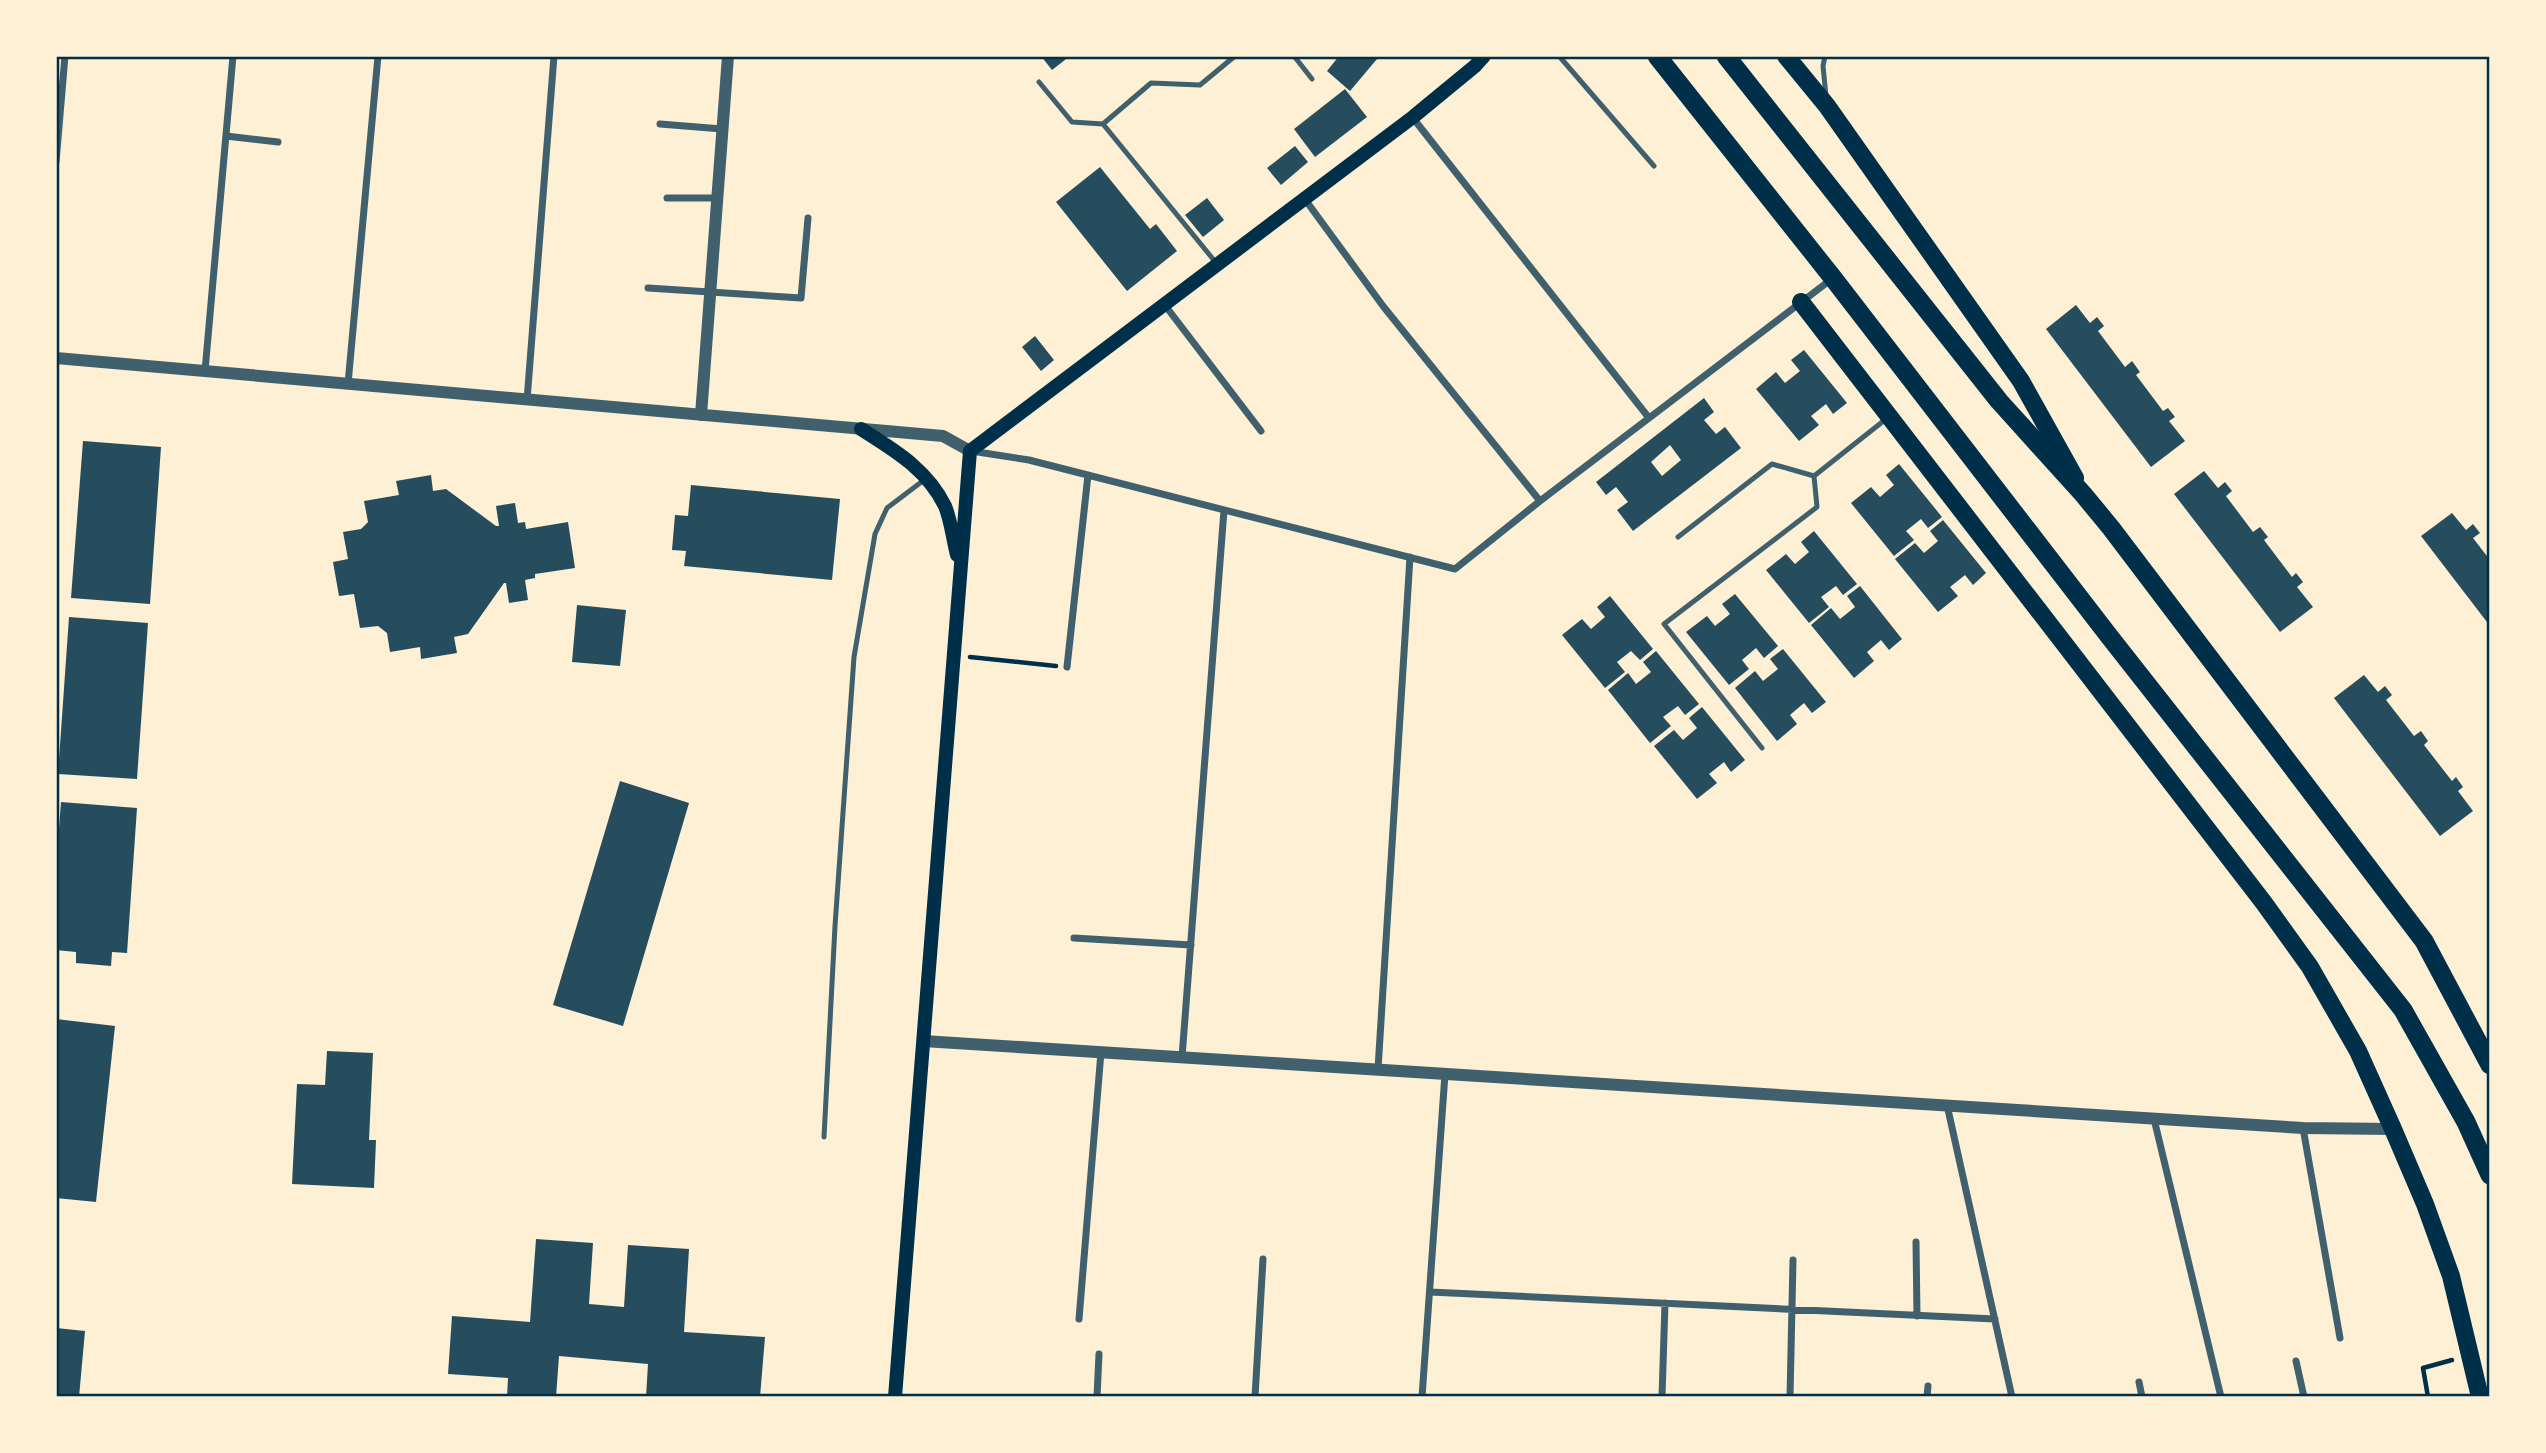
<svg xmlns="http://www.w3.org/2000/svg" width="2546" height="1453" font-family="Raleway,sans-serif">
	<rect width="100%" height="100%" fill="#fdf0d5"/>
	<path fill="#264d5e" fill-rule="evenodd" d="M1041 56H1070L1052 70Z
		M1339 56H1374L1377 59 1350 91 1327 71Z
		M1345 89 1367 117 1315 157 1294 129Z
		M1295 146 1308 162 1281 185 1267 168Z
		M1100 167 1150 229 1156 224 1177 251 1127 291 1056 202Z
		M1207 198 1224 220 1203 237 1185 215Z
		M2076 305 2090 323 2097 317 2104 326 2098 331 2125 367 2132 361 2140 372 2136 375 2163 411 2168 408 2175 417 2169 421 2185 441 2151 467 2046 329Z
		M1035 336 1054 360 1041 371 1022 347Z
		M1804 350 1847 403 1833 414 1826 404 1811 416 1819 425 1799 441 1756 389 1776 372 1785 383 1800 371 1791 360Z
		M1704 398 1714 412 1704 420 1716 434 1725 427 1741 448 1633 531 1617 510 1628 502 1616 487 1606 495 1596 482ZM1670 445 1681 460 1662 476 1651 462Z
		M83 441 161 447 150 604 71 598Z
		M1899 464 1942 517 1928 528 1921 519 1906 531 1914 540 1894 556 1851 503 1871 487 1880 497 1894 485 1886 475Z
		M2204 471 2218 488 2225 482 2232 491 2226 496 2253 532 2260 527 2268 537 2264 540 2292 577 2296 573 2303 582 2297 587 2313 607 2280 632 2174 494Z
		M431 475 433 491 446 489 496 526H499L496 506 515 503 518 523 525 522 526 529 568 522 575 568 535 574V578L525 580 528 600 509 603 506 583H504L468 634 454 637 457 653 421 659 420 647 390 652 387 633 378 626 360 628 354 594 339 596 333 562 348 559 343 532 361 529 368 522 364 501 399 495 396 481Z
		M691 485 840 499 832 580 684 566 686 551 672 550 675 515 688 516Z
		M2452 513 2466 530 2473 524 2480 533 2473 538 2490 560V626L2421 536Z
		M1943 520 1986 573 1973 585 1965 575 1950 587 1958 596 1938 612 1895 559 1915 543 1924 553 1938 541 1930 531Z
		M1814 531 1857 584 1843 595 1836 586 1821 597 1829 607 1809 623 1766 570 1786 554 1795 564 1809 552 1801 542Z
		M1860 586 1902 639 1889 650 1881 640 1867 652 1874 661 1854 678 1811 625 1831 608 1840 619 1855 607 1847 596Z
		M1735 594 1778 646 1764 658 1756 648 1742 660 1749 669 1729 685 1686 632 1707 616 1715 626 1730 614 1722 604Z
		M1610 596 1653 649 1640 660 1631 651 1617 662 1625 672 1605 688 1562 635 1582 619 1591 629 1605 617 1597 607Z
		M577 605 626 610 620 666 572 662Z
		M69 617 148 623 137 779 58 774Z
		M1783 649 1826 702 1812 713 1804 703 1790 715 1797 724 1777 741 1735 688 1755 671 1763 681 1778 669 1770 659Z
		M1656 651 1699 704 1685 715 1678 706 1663 717 1671 726 1650 743 1608 690 1628 673 1636 684 1651 672 1643 662Z
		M2364 675 2378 692 2385 686 2392 695 2386 700 2414 736 2421 731 2428 741 2424 745 2452 781 2456 777 2463 787 2458 791 2473 811 2440 836 2334 698Z
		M1702 707 1745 760 1731 772 1724 762 1709 774 1717 783 1697 799 1654 746 1674 730 1683 740 1697 728 1689 718Z
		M620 781 689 803 623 1026 553 1005Z
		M61 802 137 808 127 953 112 952 111 966 76 963V952L56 950V869Z
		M56 1019 115 1026 96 1202 56 1198Z
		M327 1051 373 1053 369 1140H376L374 1188 292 1184 297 1084 325 1085Z
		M536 1239 593 1243 589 1304 624 1307 628 1245 689 1249 684 1332 765 1337 760 1397 682 1395V1397H646L648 1364 559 1356 556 1397H507L508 1378 448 1374 452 1316 530 1322Z
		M56 1328 85 1331 79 1397H56Z"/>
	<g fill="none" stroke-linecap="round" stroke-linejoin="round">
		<path stroke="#003049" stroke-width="4.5" d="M970 657 1056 666
			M2428 1397 2423 1368 2452 1360"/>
		<path stroke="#3f606c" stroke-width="5" d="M1294 56 1312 79
			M1559 56 1654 166
			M1825 56 1823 66 1826 96
			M1039 82 1072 122 1103 124 1217 264
			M1103 124 1151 83 1200 85 1235 56
			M1678 537 1772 464 1814 476 1886 419
			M1762 748 1664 624 1817 507 1814 476
			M824 1137 835 926 854 657 875 534 887 508 924 480"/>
		<path stroke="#3f606c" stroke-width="7" d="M1413 118 1649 418
			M660 124 722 129
			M226 136 278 142
			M56 162 65 56
			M667 198H717
			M1304 198 1383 306 1540 501
			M648 288 801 298 808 218
			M1164 304 1261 431
			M205 371 233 56
			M348 384 378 56
			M527 400 554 56
			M971 451 1029 460 1455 569 1540 501 1833 278
			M1067 667 1088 475
			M1074 938 1191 945
			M1182 1057 1224 510
			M1378 1069 1410 557
			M1947 1105 2012 1397
			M2154 1119 2221 1397
			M2303 1128 2340 1338
			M1916 1242 1917 1316
			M1430 1292 1995 1319
			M1079 1319 1101 1052
			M2296 1361 2304 1397
			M2139 1382 2142 1397
			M1097 1397 1099 1354
			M1255 1397 1263 1259
			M1422 1397 1445 1074
			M1662 1397 1665 1303
			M1790 1397 1793 1260
			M1927 1397 1928 1386"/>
		<path stroke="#3f606c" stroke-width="12" d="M56 358 943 436 970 451
			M701 415 728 56
			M923 1041 2303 1128 2393 1129"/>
		<path stroke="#003049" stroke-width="14" d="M861 429C894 450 927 469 945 506 951 521 953 539 957 555
			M895 1397 970 451 1413 117 1475 66 1484 56"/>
		<path stroke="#003049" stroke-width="18" d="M1786 56 1827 106 2021 381 2075 478
			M1801 302 2264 903 2310 967 2358 1051 2393 1129 2425 1204 2451 1276 2480 1397"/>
		<path stroke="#003049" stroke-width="19" d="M1657 56 1833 278 2109 636 2403 1010 2466 1122 2490 1175
			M1726 56 1999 401 2083 494 2111 528 2424 941 2490 1065"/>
	</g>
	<rect width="2546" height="1453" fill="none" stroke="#fdf0d5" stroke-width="116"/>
	<rect x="58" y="58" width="2430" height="1337" fill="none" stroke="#003049" stroke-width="2.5"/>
</svg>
